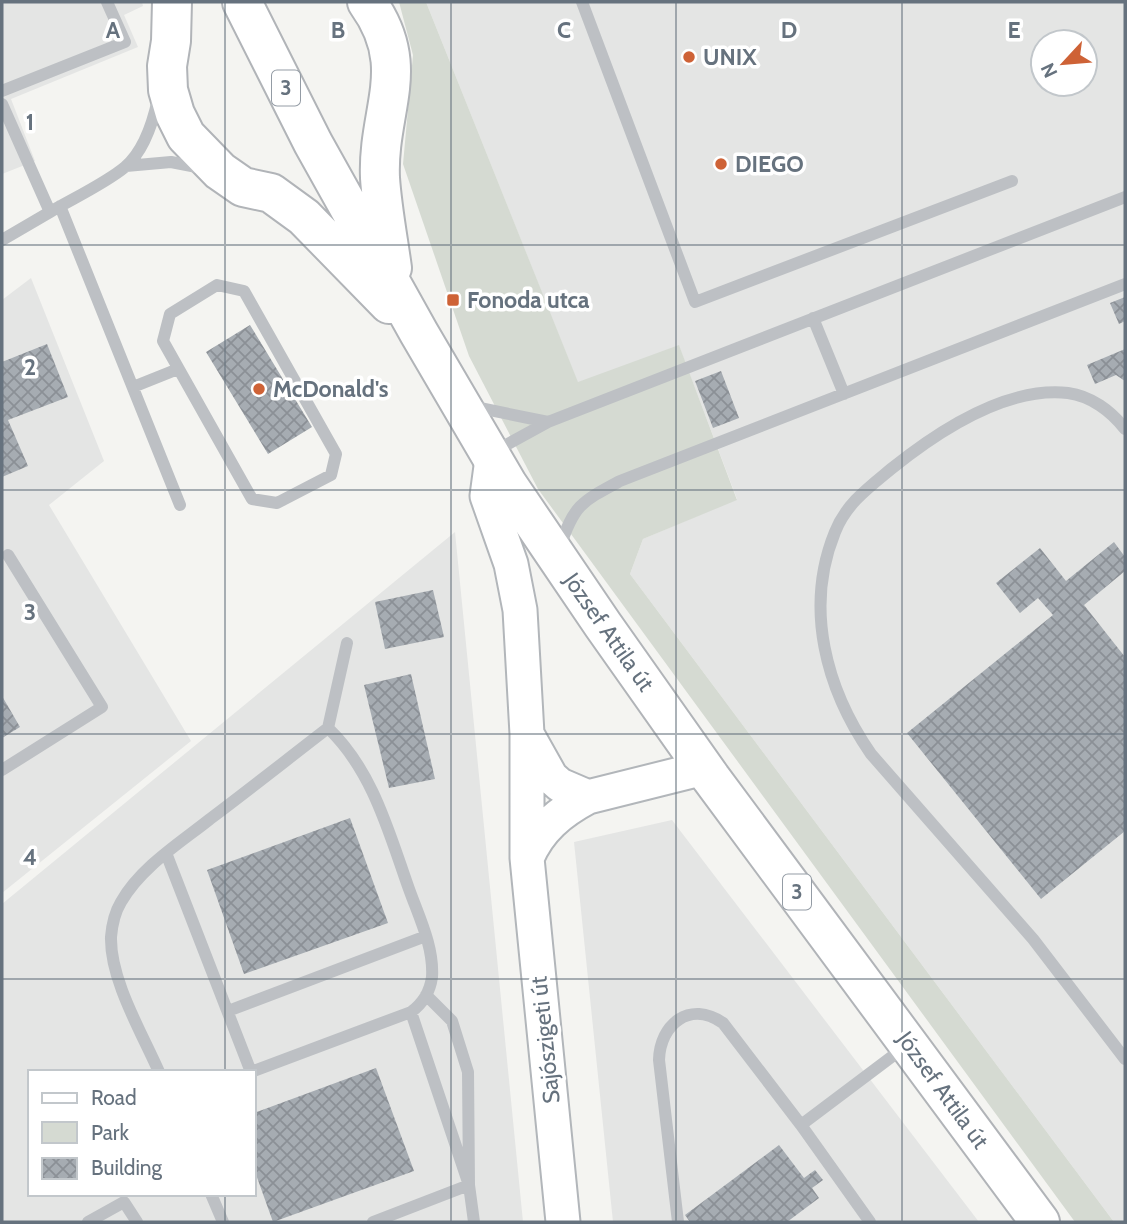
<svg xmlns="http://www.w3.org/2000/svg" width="1127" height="1224" font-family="Cabin,sans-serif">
	<defs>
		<pattern id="building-cross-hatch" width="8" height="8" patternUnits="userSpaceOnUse" patternTransform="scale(1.75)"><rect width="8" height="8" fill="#a6acb2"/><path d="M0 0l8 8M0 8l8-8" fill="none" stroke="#8b9096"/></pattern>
	</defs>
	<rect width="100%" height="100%" fill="#f4f4f1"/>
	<path fill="#e4e5e4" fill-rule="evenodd" d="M2 2H142L143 6 124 15 138 47 11 99 35 161 2 174Z
		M426 2H1125V1222H1114L630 574 643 539 737 499 679 346 578 383ZM1043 42H1085V84H1043Z
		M31 278 104 461 49 505 191 741 2 893V300Z
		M455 532 523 1222H2V904ZM30 1072H254V1194H30Z
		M672 820 979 1222H613L574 842Z"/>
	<path fill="#d5dad2" d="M399 2H426L578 382 679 345 737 500 643 539 630 574 1114 1222H1075L538 489 469 356 403 164 413 55Z"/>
	<path fill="url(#building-cross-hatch)" d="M1125 297V321L1119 324 1110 303Z
		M250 325 312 427 268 454 206 352Z
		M47 344 68 397 8 420 28 466 2 477V362Z
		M1125 349V381L1116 375 1095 384 1087 365Z
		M721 371 739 418 713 428 695 381Z
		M1114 542 1125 557V571L1084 605 1125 657V831L1041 899 907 733 1053 615 1038 598 1020 613 996 583 1040 548 1066 581Z
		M433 590 444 637 385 649 375 602Z
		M411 674 435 779 389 788 364 685Z
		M2 696 20 727 2 738Z
		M350 818 388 923 244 974 207 870Z
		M376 1068 414 1171 273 1222 254 1169V1113Z
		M779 1145 804 1178 815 1170 823 1180 812 1188 819 1198 787 1222H690L685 1215Z"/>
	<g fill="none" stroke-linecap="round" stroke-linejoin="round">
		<g stroke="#b2b6ba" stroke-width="37">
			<path id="secondary" d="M492 459 487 496 511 564 520 610 527 734V858L563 1222
				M528 736 551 777 560 785 588 797
				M527 858C539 829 560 812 588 797L704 768"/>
		</g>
		<g stroke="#b1b4b8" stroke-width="42">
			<path id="primary" d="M172 2 171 41 167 66 168 90 175 114 186 136 220 171 243 187 271 193 304 217 389 304
				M242 2 313 143 419 333 508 485 603 625 711 778 1040 1222
				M367 2C414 67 377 109 380 178 382 208 388 239 392 268"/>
		</g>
		<path stroke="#bdc0c4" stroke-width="12" d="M582 2 695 302 1012 181
			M2 91 125 42 107 2
			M2 104 50 212C72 199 106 183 125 167 144 151 153 122 158 99
			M126 166 171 162 202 168
			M60 206 180 505
			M2 240 50 212
			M217 285 244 291 336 454 331 475 277 503 252 499 163 341 170 314Z
			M813 318 844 394
			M133 387 178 369
			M470 406 548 422
			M1125 429C1111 411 1091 396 1068 393 1005 386 937 432 891 469 868 488 846 504 835 532 804 608 826 689 871 754L1033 939 1125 1059
			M493 452 548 422 1125 197
			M560 547C574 505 581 502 620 481L1125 284
			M2 770 102 707 8 555
			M166 853 251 1072
			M228 1011 426 936
			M411 1012 469 1185 474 1222
			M159 1072C142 1033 110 980 111 937 112 925 115 912 121 902 141 867 180 843 210 819 250 789 289 758 328 728L347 643
			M251 1072 411 1012C422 1004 430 992 432 977 434 947 419 917 409 889 389 833 373 771 328 728
			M801 1125 906 1046
			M211 1194 223 1222
			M88 1222 124 1202 137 1222
			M373 1222 469 1185 468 1072 452 1021 426 995
			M678 1222 659 1060C660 1024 690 1000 723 1023L801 1125 870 1222"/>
		<use href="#secondary" stroke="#fff" stroke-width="33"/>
		<use href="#primary" stroke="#fff" stroke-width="38"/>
	</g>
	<path fill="none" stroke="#66727e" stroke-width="2" stroke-opacity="0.55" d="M225 2V1072M451 2V1222M676 2V1222M902 2V1222M2 245H1125M2 490H1125M2 734H1125M2 979H1125M225 1194V1222"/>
	<g fill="#ce6236" stroke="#fff" stroke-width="2.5">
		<circle cx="689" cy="57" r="7"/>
		<circle cx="721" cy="164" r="7"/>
		<rect x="446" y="293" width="14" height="14" rx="3.5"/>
		<circle cx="259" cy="389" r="7"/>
	</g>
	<g text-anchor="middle" stroke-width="7" stroke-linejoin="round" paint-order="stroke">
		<g fill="#fff" stroke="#949ca5" stroke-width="2">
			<rect x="272" y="70.5" width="28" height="35" rx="5"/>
			<rect x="783" y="874.5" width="28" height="35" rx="5"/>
		</g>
		<g font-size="21" font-weight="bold" fill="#66727e">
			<text x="286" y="95">3</text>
			<text x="797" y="899">3</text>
		</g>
		<g font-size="23" font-weight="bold" fill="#66727e" stroke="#fff" text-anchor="start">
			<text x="703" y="65">UNIX</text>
			<text x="735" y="172">DIEGO</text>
			<text x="467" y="308">Fonoda utca</text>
			<text x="273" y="397">McDonald's</text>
		</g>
		<g font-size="23" fill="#66727e" stroke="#fff">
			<text transform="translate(609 632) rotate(55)" y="8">József Attila út</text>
			<text transform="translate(545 1040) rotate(-96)" y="8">Sajószigeti út</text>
			<text transform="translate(943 1090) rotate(54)" y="8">József Attila út</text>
		</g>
	</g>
	<g font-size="23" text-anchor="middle" font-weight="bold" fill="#66727e" stroke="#fff" stroke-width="7" stroke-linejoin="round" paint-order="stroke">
		<text x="113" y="38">A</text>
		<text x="338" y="38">B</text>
		<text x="564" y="38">C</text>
		<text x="789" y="38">D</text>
		<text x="1014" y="38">E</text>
		<text x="30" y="130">1</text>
		<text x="30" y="375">2</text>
		<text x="30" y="620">3</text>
		<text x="30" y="865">4</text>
	</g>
	<rect width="1127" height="1224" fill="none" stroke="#66727e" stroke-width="7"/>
	<rect x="28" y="1070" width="228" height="126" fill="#ffffff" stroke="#c2c7cb" stroke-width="2"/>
	<rect x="42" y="1093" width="35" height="10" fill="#ffffff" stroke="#c2c7cb" stroke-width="2"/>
	<text x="91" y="1105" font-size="21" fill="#66727e">Road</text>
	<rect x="42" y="1122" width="35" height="21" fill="#d5dad2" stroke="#c2c7cb" stroke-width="2"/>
	<text x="91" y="1140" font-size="21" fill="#66727e">Park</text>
	<rect x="42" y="1158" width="35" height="21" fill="url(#building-cross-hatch)" stroke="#c2c7cb" stroke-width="2"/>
	<text x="91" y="1175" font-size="21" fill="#66727e">Building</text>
	<g transform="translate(1064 63) rotate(244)"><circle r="33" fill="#ffffff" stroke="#c2c7cb" stroke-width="2"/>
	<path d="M0-5L12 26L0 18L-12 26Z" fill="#ce6236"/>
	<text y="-10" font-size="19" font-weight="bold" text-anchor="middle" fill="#66727e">N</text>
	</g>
</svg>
